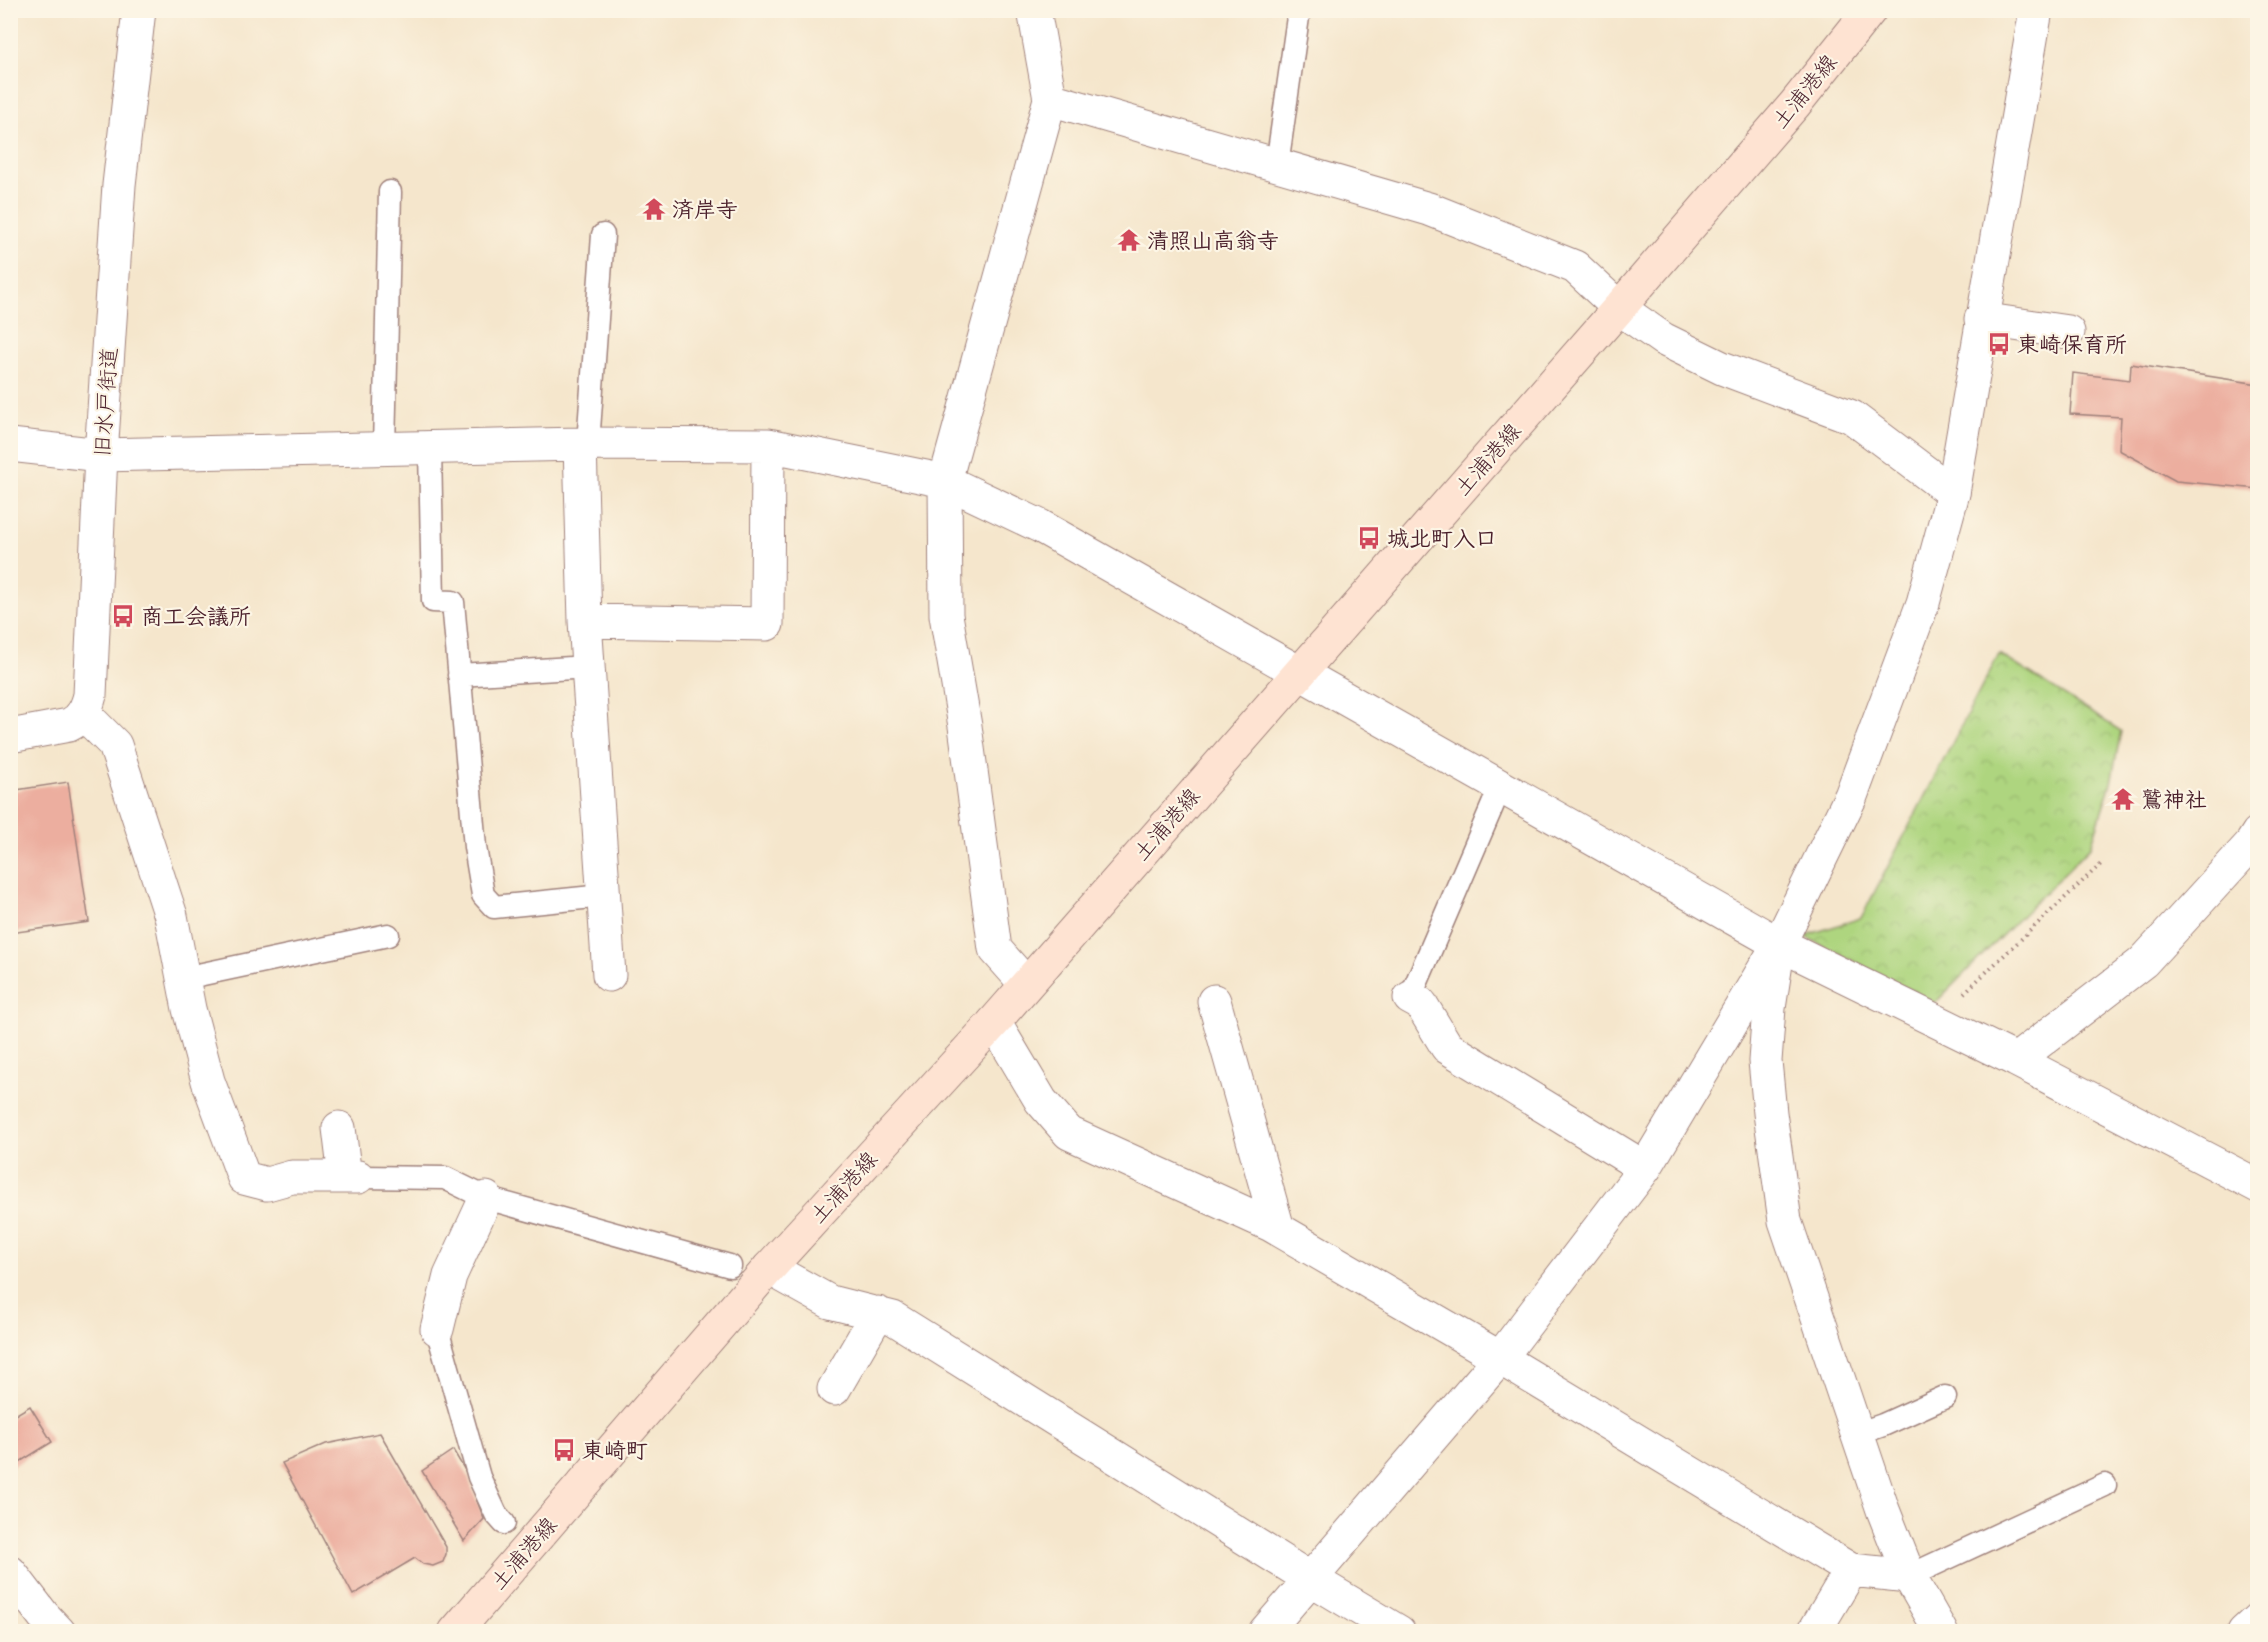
<svg xmlns="http://www.w3.org/2000/svg" width="2268" height="1642" font-family="Sriracha,'Klee One',sans-serif">
	<defs>
		<pattern id="park-crowns" width="20" height="18" patternUnits="userSpaceOnUse" patternTransform="scale(1.5)"><rect width="20" height="18" fill="#aed57f"/><path d="M2 6a3 3 0 1 1 6 0M12 15a3 3 0 1 1 6 0" fill="none" stroke="#97b66e"/></pattern>
	</defs>
	<rect width="100%" height="100%" fill="#fcf5e5"/>
	<filter id="ink" filterUnits="userSpaceOnUse"><feTurbulence type="fractalNoise" baseFrequency=".0167" numOctaves="2"/><feDisplacementMap in="SourceGraphic" scale="12" xChannelSelector="R" yChannelSelector="G"/><feConvolveMatrix kernelMatrix="1 2 1 2 8 2 1 2 1" color-interpolation-filters="sRGB"/></filter>
	<filter id="wash" filterUnits="userSpaceOnUse"><feTurbulence type="fractalNoise" baseFrequency=".008" numOctaves="4" result="noise"/><feDisplacementMap in="SourceGraphic" scale="24" xChannelSelector="R" yChannelSelector="G"/><feGaussianBlur stdDeviation="1.35" result="paint"/><feColorMatrix in="noise" values="0 0 0 0 0 0 0 0 0 0 0 0 0 0 0 0 0 1.4 0 .05"/><feComposite in="paint" operator="in"/></filter>
	<g filter="url(#wash)">
		<rect width="100%" height="100%" fill="#f5e6cc"/>
		<path fill="url(#park-crowns)" stroke="#7c7a55" stroke-width="1.5" d="M1999 654 2121 731 2111 783 2091 846 1935 1003 1804 936 1861 918Z"/>
		<g id="blocks">
			<path fill="#ecae9f" d="M2131 364 2258 384V489L2176 481 2119 450 2121 417 2070 414 2073 373 2130 380Z
				M68 782 89 922 10 933V791Z
				M30 1406 52 1442 10 1468V1418Z
				M380 1433 446 1547V1554L443 1562 433 1566 423 1564 415 1558 353 1595 282 1463 326 1444Z
				M453 1450 466 1472 484 1519 464 1541 422 1471Z"/>
		</g>
	</g>
	<g filter="url(#ink)">
		<use href="#blocks" fill-opacity="0" stroke="#a0827c" stroke-width="1.5"/>
		<g fill="none" stroke-linecap="round" stroke-linejoin="round">
			<g stroke="#a0827c" stroke-width="25">
				<path id="service" d="M1277 165 1299 10
					M588 444 603 235
					M384 448 390 192
					M430 448 433 601 453 602 475 847 483 895 494 907 603 896
					M459 675 588 667
					M184 978 388 935
					M1410 998 1500 788
					M358 1177 445 1178 486 1198 730 1266
					M437 1329 479 1477 496 1514 504 1523
					M1857 1434 1883 1425 1945 1397
					M1909 1576 2105 1485"/>
			</g>
			<g stroke="#a0827c" stroke-width="35">
				<path id="minor" d="M1034 10 1050 99 1429 209 1575 267 1619 308 1663 339 1722 368 1852 417 1953 493
					M1981 319 2068 332
					M580 444 585 621 609 975
					M10 445 101 455 580 444 768 445 945 481 1040 526 1779 944 2016 1060 2258 1186
					M585 621 767 624 768 445
					M83 713 115 745 171 916 189 1009 208 1081 244 1178 267 1184 292 1177H358
					M1026 984 995 949 965 726 946 615 945 481 1050 99
					M1410 998 1421 1004 1447 1047 1645 1168
					M1214 1001 1278 1229
					M994 1022 1041 1101 1069 1133 1271 1225 1500 1358 1851 1570 1909 1576
					M2016 1060 2143 962 2251 844 2258 833
					M339 1128 345 1177
					M769 1268 830 1302 893 1318 1309 1578 1399 1632
					M437 1329 450 1276 486 1198
					M834 1389 878 1313
					M10 1572 43 1615 59 1632
					M1265 1632 1500 1358 1645 1168 1779 944
					M1814 1632 1851 1570
					M2244 1632 2258 1619"/>
			</g>
			<g stroke="#a0827c" stroke-width="35">
				<path id="tertiary" d="M10 736 69 725C82 719 87 708 90 695L101 455 119 185 139 10
					M1941 1632 1909 1576 1883 1510 1785 1221 1770 1113 1765 1061 1769 1008 1779 944 1851 796 1923 603 1953 493 2036 10"/>
			</g>
			<g stroke="#a0827c" stroke-width="35">
				<path id="secondary" d="M455 1632 769 1268 994 1022 1619 308 1795 104 1870 10"/>
			</g>
			<path stroke="#a0827c" stroke-width="4" stroke-dasharray="1.5 4.5" stroke-linecap="butt" d="M1964 993 2103 862"/>
			<use href="#service" stroke="#fff" stroke-width="22"/>
			<use href="#minor" stroke="#fff" stroke-width="33"/>
			<use href="#tertiary" stroke="#fff" stroke-width="33"/>
			<use href="#secondary" stroke="#fee3d2" stroke-width="33"/>
		</g>
	</g>
	<defs>
		<g id="temple-bare" transform="scale(1.8)"><path d="M0-6L5-2H3V0L6.5 2.5H4V6H1.5V3h-3V6H-4V2.5H-6.5L-3 0V-2H-5Z" fill="#d1495b" stroke="#fcf5e5" stroke-width="2.5" paint-order="stroke"/></g>
		<g id="bus-bare" transform="scale(1.8)"><path d="M-5-6H5V4H4V6H2V4H-2V6H-4V4H-5ZM-3.5-4V0h7V-4ZM-3.5 1.2v1.5H-2V1.2ZM2 1.2v1.5H3.5V1.2Z" fill="#d1495b" stroke="#fcf5e5" stroke-width="2.5" paint-order="stroke"/></g>
	</defs>
	<g fill-rule="evenodd">
		<use href="#temple-bare" x="654" y="209"/>
		<use href="#temple-bare" x="1129" y="240"/>
		<use href="#bus-bare" x="1999" y="344"/>
		<use href="#bus-bare" x="1369" y="538"/>
		<use href="#bus-bare" x="123" y="616"/>
		<use href="#temple-bare" x="2123" y="799"/>
		<use href="#bus-bare" x="564" y="1450"/>
	</g>
	<g text-anchor="middle" stroke-width="4.5" stroke-linejoin="round" paint-order="stroke">
		<g font-size="22" fill="#4a1f2b" stroke="#fcf5e5">
			<text transform="translate(1804 91) rotate(-51)" y="8">土浦港線</text>
			<text transform="translate(105 402) rotate(-86)" y="8">旧水戸街道</text>
			<text transform="translate(1487 459) rotate(-49)" y="8">土浦港線</text>
			<text transform="translate(1166 824) rotate(-49)" y="8">土浦港線</text>
			<text transform="translate(843 1187) rotate(-48)" y="8">土浦港線</text>
			<text transform="translate(523 1553) rotate(-49)" y="8">土浦港線</text>
		</g>
		<g font-size="22" font-weight="bold" fill="#4a1f2b" stroke="#fcf5e5" text-anchor="start">
			<text x="672" y="217">済岸寺</text>
			<text x="1147" y="248">清照山高翁寺</text>
			<text x="2017" y="352">東崎保育所</text>
			<text x="1387" y="546">城北町入口</text>
			<text x="141" y="624">商工会議所</text>
			<text x="2141" y="807">鷲神社</text>
			<text x="582" y="1458">東崎町</text>
		</g>
	</g>
	<rect width="2268" height="1642" fill="none" stroke="#fcf5e5" stroke-width="36"/>
</svg>
